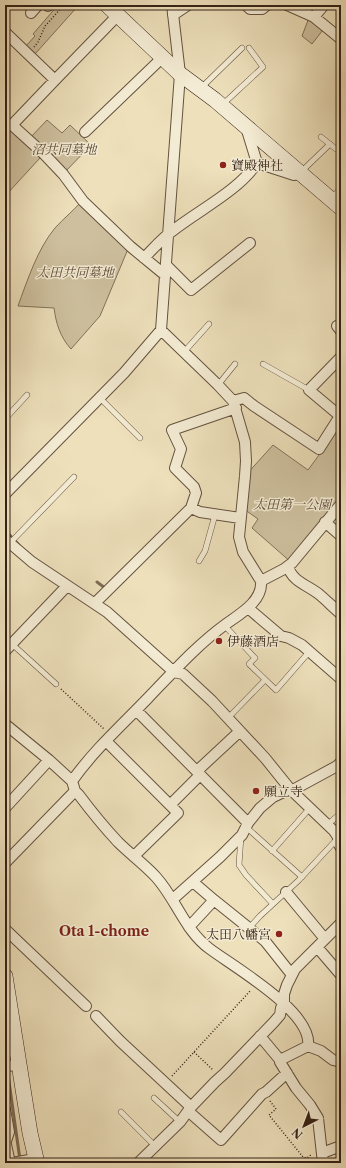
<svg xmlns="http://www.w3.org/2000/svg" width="346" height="1168" font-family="'Libre Caslon Text','Noto Serif JP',serif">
	<rect width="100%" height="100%" fill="#ede0bb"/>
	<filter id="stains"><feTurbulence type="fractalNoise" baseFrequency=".005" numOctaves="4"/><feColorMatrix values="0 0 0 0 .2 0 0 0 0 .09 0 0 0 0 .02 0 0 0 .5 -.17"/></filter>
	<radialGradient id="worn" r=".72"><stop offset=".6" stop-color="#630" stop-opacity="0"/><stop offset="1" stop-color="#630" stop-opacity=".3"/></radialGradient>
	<path fill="#cec09f" stroke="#82715a" d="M58 5H76L78 6 35 54 26 46 35 36 33 34Z
		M310 15 326 26 312 44 302 36Z
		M47 120 62 133 70 125 91 145 64 173 29 139Z
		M11 131 40 158 6 195 5 194V137Z
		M81 202 128 249 100 316 71 349C60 337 56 323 54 308L18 306C27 281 38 248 55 228 63 219 73 211 81 202Z
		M341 425V504L292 563 252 528 258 519 241 507 245 476 273 445 308 470Z"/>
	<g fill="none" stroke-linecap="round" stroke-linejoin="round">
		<path stroke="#7f6d57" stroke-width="3" d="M5 530 19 545
			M97 582 105 588 107 587
			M5 1053 20 1160"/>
		<g stroke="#64523f" stroke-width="6">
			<path id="lane" d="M201 88 242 48
				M222 105 263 67 249 48
				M321 137 336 149
				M302 171 330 144
				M332 198 341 188
				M184 352 209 324
				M263 364 309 390
				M218 385 235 364
				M100 398 140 438
				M5 419 27 395
				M10 543 74 477
				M199 561 205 551 215 515
				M224 625 255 658 249 664 276 690 309 652
				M12 644 56 684
				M228 718 265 680
				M327 825 341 813
				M246 827 302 877
				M241 836 239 865 246 875 273 904
				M272 851 309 809
				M249 928 260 916 299 880 338 838
				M154 1098 180 1122
				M121 1112 155 1146"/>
		</g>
		<g stroke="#64523f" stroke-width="12">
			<path id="street" d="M48 5V6
				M246 5 250 9H262L267 5
				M287 5 314 17 341 39
				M31 13 38 5
				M173 15 188 5
				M314 17 324 5
				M5 32 55 80 118 15
				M55 80 12 125 44 154 63 174 83 201 131 247 165 275
				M246 127 257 163
				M85 132 163 57
				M144 258C154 248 163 237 175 229 201 209 239 190 257 163L294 175 300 173
				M166 265 191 290 250 243
				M337 326 341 331
				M233 401 244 398 254 406 319 449 340 416 309 390 341 357
				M5 494 124 373 161 330 180 74 172 5
				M191 508 200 512 240 518
				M325 522 341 536
				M5 539 32 562 107 612 174 672 183 674 212 701 265 758 290 789 334 831 338 837V843L341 848
				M288 566C292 582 308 585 320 595 327 601 334 608 341 614
				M261 581 284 569 292 563 341 504
				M95 603 191 508 196 493 194 487 175 468 181 449 172 430 236 408
				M248 608 281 636 289 638 302 645 341 679
				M5 651 67 586
				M136 710 248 823
				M5 724 49 760 72 781 75 791 79 795C91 811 104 827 118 842 130 854 144 864 156 877 176 899 185 931 210 949 234 967 313 1012 308 1046
				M106 741 178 813 134 856
				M197 771 240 731
				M72 781C94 750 122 725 148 698 173 672 197 645 226 624 240 614 263 601 261 581L243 552 239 537 245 476 246 461 245 442 233 401 218 385 161 330
				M291 791 337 766 341 762
				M170 805 200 775
				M5 808 49 760
				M5 863 75 791
				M286 892 325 939
				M173 899 220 857 242 835 248 823 260 808 273 797 290 789
				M214 900 265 941 292 975
				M189 927 214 900 193 882
				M5 929 86 1006
				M317 947 341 975
				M96 1016 120 1041 191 1107
				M260 1036 280 1060
				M5 1066 19 1065
				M5 1109 9 1132 6 1141
				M188 1111 221 1140 262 1094 266 1092 287 1073
				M5 1140 10 1163
				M322 1153 341 1146
				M12 1163 35 1159
				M138 1163 180 1122 191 1107 215 1082 225 1073 274 1022 280 1015 281 1008 284 1003V994L287 985 295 969 341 923
				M323 1163 318 1118 310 1105 296 1088 280 1062V1060L308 1046 321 1051 333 1060 341 1062"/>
		</g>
		<g stroke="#362216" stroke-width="16">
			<path id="secondary" d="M107 5 180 74 215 100 341 208
				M5 976 30 1133 37 1163"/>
		</g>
		<path stroke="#362216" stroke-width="1.5" stroke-dasharray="1 2" stroke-linecap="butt" d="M34 47 38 42 45 26 64 5
			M61 689 104 729
			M194 1052 213 1070
			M172 1076 251 990
			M270 1101 276 1109 269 1115 303 1157 307 1158 312 1154"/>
		<use href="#lane" stroke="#f3ebd3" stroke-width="5"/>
		<use href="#street" stroke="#f3ebd3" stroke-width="10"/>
		<use href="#secondary" stroke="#f3ebd3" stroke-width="15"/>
	</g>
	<g fill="#8f2418" stroke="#f3ebd3" stroke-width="1.5">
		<circle cx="223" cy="165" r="4"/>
		<circle cx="219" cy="641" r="4"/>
		<circle cx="256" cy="791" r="4"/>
		<circle cx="279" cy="934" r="4"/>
	</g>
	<g text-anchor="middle" stroke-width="3" stroke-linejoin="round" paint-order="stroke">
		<g font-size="13" font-style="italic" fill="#5c4a38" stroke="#f3ebd3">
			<text x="64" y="154">沼共同墓地</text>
			<text x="75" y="277">太田共同墓地</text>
			<text x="292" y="509">太田第一公園</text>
		</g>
		<g font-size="13" fill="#362216" stroke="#f3ebd3" text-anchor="start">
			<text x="231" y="170">寶殿神社</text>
			<text x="227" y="646">伊藤酒店</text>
			<text x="264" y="796">願立寺</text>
			<text x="271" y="939" text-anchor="end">太田八幡宮</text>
		</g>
		<g font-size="14" font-weight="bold" fill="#7a1f14" stroke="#f3ebd3">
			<text x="104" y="936">Ota 1-chome</text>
		</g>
	</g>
	<rect width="346" height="1168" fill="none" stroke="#ede0bb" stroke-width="20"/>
	<rect x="6" y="6" width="334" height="1156" fill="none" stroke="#362216" stroke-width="2"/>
	<rect x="10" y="10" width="326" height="1148" fill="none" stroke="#362216"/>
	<g transform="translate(304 1126) rotate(222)" stroke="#f3ebd3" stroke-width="3" paint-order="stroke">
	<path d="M0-3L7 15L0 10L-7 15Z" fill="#362216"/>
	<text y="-6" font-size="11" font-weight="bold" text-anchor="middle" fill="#362216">N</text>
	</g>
	<rect width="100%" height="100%" filter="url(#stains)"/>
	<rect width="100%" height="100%" fill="url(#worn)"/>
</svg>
